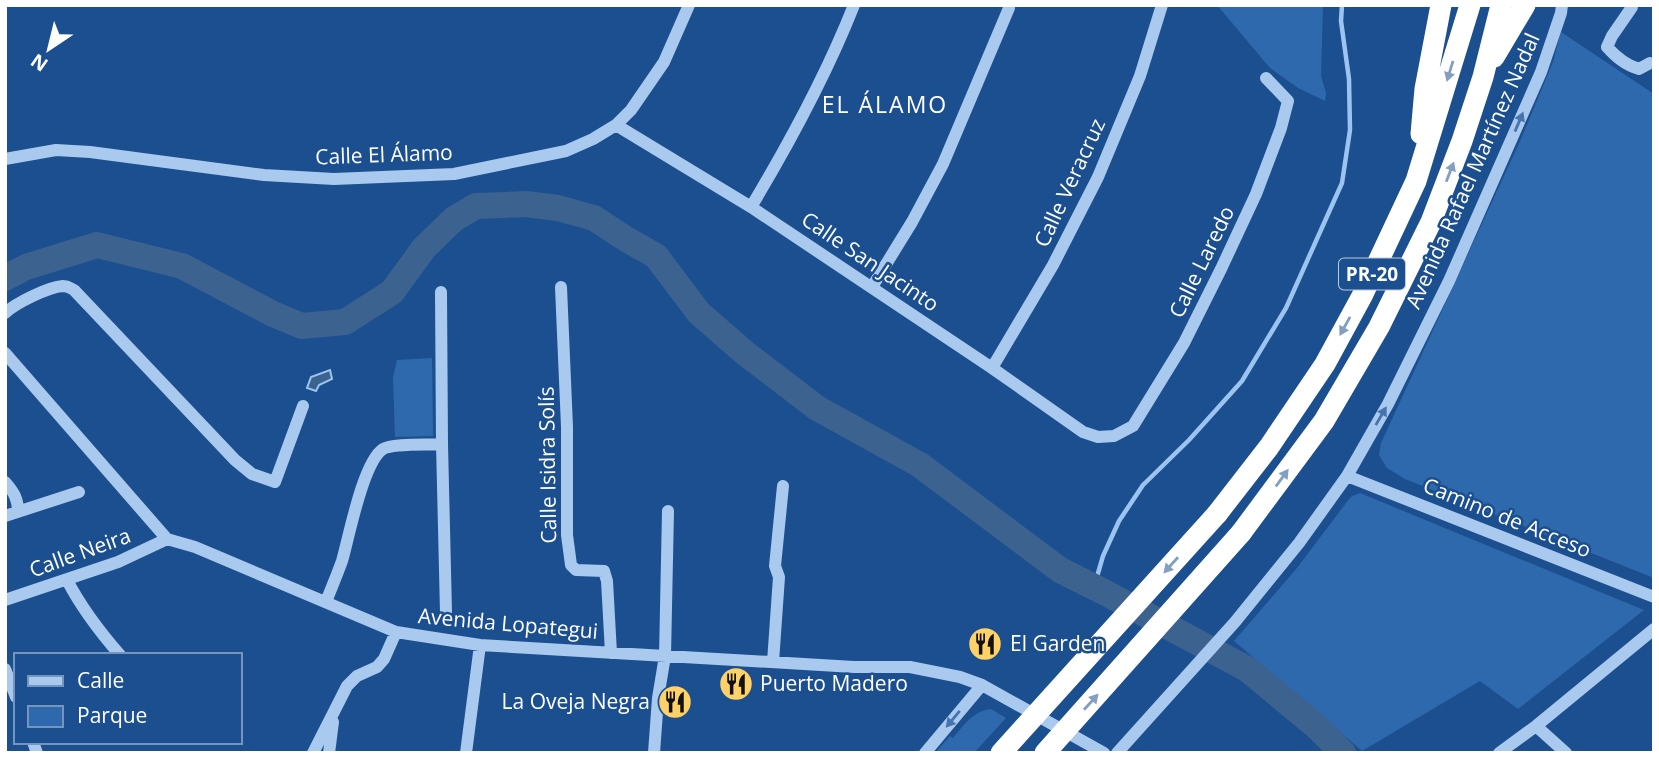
<svg xmlns="http://www.w3.org/2000/svg" width="1659" height="758" font-family="'Open Sans',sans-serif">
	<rect width="100%" height="100%" fill="#1b4f8f"/>
	<path fill="#2e69ad" d="M1217 5H1323L1321 76 1326 93 1325 101 1298 88 1270 68Z
		M1561 32 1654 94V578L1405 479 1387 468 1379 455 1381 443 1521 139 1553 62Z
		M432 358 433 436 395 437 393 377 397 360Z
		M1360 493 1644 610 1518 709 1480 681 1362 751 1234 641 1297 568 1349 499 1352 496Z
		M991 709 1006 718 974 753H935L950 736 953 738C964 725 973 711 991 709Z"/>
	<path fill="#3c6290" stroke="#9cc4f0" stroke-width="2" d="M330 370 332 379 319 385 316 391 307 388 311 377Z"/>
	<g fill="none" stroke-linecap="round" stroke-linejoin="round">
		<path stroke="#9cc4f0" stroke-width="4.5" d="M1094 587 1103 556 1119 521 1143 485 1189 440 1242 381 1286 308 1342 183 1350 130 1349 79 1341 21 1342 5"/>
		<path stroke="#3c6290" stroke-width="26" d="M5 278 26 267 97 245 182 266 273 314 302 326 345 322 392 292 424 248 454 219 476 206 526 204 558 208 594 218 626 239 656 256 699 313 745 353 817 408 920 465 1060 570 1104 592 1247 669 1317 727 1343 753"/>
		<path stroke="#a9c9ee" stroke-width="12" d="M1632 7 1612 36 1607 47C1616 57 1625 65 1639 69L1650 63
			M616 125 751 207 992 368 1083 432 1098 437 1114 436 1133 426 1184 343 1221 269 1256 194 1281 128 1288 101 1266 78
			M5 159 56 150 90 152 264 175 334 179 454 174 566 151 593 139 616 125 631 110 664 62 689 5
			M751 207C790 142 826 76 854 5
			M561 287 567 427V535L571 565 576 570 604 571 607 581 611 653
			M872 287 912 222 943 164 1009 8
			M441 292 442 444 446 612
			M5 313C16 303 48 287 63 286 68 286 70 288 74 290L235 460 252 474 275 482 303 406
			M5 353 167 539 195 547 396 632 480 645 854 667H910L960 677 982 685 1104 753
			M992 368 1053 265 1098 177 1140 76 1162 5
			M1347 476 1654 597
			M5 482C14 492 18 499 18 512
			M5 516 79 492
			M67 580C81 607 99 631 120 655
			M5 600 118 562 167 539
			M326 602C331 589 337 575 342 561 349 537 363 462 383 449 392 443 429 445 442 444
			M773 662 779 577 775 566 783 486
			M5 669 16 697
			M1536 726 1566 753
			M33 742 37 753
			M313 753 347 686 357 676 377 667 384 659 396 632
			M329 753 333 722
			M466 753 480 645
			M654 753 658 698 665 656 668 511
			M925 753 982 685
			M1117 753 1235 622 1299 543 1347 476 1388 404 1449 281 1541 72 1561 13 1562 5
			M1499 753 1536 726 1654 629"/>
		<path stroke="#fff" stroke-width="21" d="M1494 57 1525 5
			M1421 134 1425 89 1441 5
			M1217 514 1269 447 1325 364 1362 296 1416 181 1470 5
			M1241 533 1324 421 1379 327 1431 222 1462 141 1483 77 1501 5"/>
		<path stroke="#fff" stroke-width="21" d="M1001 753 1217 514
			M1045 753 1241 533"/>
	</g>
	<defs><path id="oneway-solid" d="M-6-.8H1V-3.2L6.5 0L1 3.2V.8H-6Z" transform="scale(1.75)"/></defs>
	<g fill="#829ec1">
		<use href="#oneway-solid" transform="translate(1450 71) rotate(107)"/>
		<use href="#oneway-solid" transform="translate(1450 172) rotate(-69)"/>
		<use href="#oneway-solid" transform="translate(1345 326) rotate(119)"/>
		<use href="#oneway-solid" transform="translate(1282 478) rotate(-54)"/>
		<use href="#oneway-solid" transform="translate(1171 565) rotate(132)"/>
		<use href="#oneway-solid" transform="translate(1091 702) rotate(-48)"/>
	</g>
	<g fill="#4674ac">
		<use href="#oneway-solid" transform="translate(1519 122) rotate(-67)"/>
		<use href="#oneway-solid" transform="translate(1381 416) rotate(-60)"/>
		<use href="#oneway-solid" transform="translate(953 719) rotate(130)"/>
	</g>
	<defs>
		<g id="restaurant-disc" transform="scale(1.75)"><circle r="9.5" fill="#ffd166" stroke="#1b4f8f"/><path d="M-5-6h1v4h1v-4h1v4h1v-4h1v5L-1.5 .5V6h-2V.5L-5-1ZM5-6V6H3V1.5H1.5Q1.5-4 5-6Z" fill="#111"/></g>
	</defs>
	<g fill-rule="evenodd">
		<use href="#restaurant-disc" x="985" y="644"/>
		<use href="#restaurant-disc" x="736" y="684"/>
		<use href="#restaurant-disc" x="675" y="702"/>
	</g>
	<g text-anchor="middle" stroke-width="5" stroke-linejoin="round" paint-order="stroke">
		<rect fill="#1b4f8f" stroke="#bbcadd" stroke-width="2" x="1339" y="258.5" width="66" height="31" rx="5"/>
		<g font-size="19" font-weight="bold" fill="#fff">
			<text x="1372" y="281">PR-20</text>
		</g>
		<g font-size="21" fill="#fff" stroke="#1b4f8f">
			<text transform="translate(384 155) rotate(-2)" y="7">Calle El Álamo</text>
			<text transform="translate(1473 171) rotate(-66)" y="7">Avenida Rafael Martínez Nadal</text>
			<text transform="translate(1070 183) rotate(-65)" y="7">Calle Veracruz</text>
			<text transform="translate(870 262) rotate(34)" y="7">Calle San Jacinto</text>
			<text transform="translate(1202 262) rotate(-64)" y="7">Calle Laredo</text>
			<text transform="translate(548 465) rotate(-91)" y="7">Calle Isidra Solís</text>
			<text transform="translate(1507 518) rotate(22)" y="7">Camino de Acceso</text>
			<text transform="translate(80 553) rotate(-20)" y="7">Calle Neira</text>
			<text transform="translate(508 624) rotate(5)" y="7">Avenida Lopategui</text>
		</g>
		<g font-size="21" fill="#fff" stroke="#1b4f8f" text-anchor="start">
			<text x="1010" y="651">El Garden</text>
			<text x="760" y="691">Puerto Madero</text>
			<text x="650" y="709" text-anchor="end">La Oveja Negra</text>
		</g>
		<g font-size="23" letter-spacing="2" fill="#fff" stroke="#1b4f8f">
			<text x="885" y="113">EL ÁLAMO</text>
		</g>
	</g>
	<rect width="1659" height="758" fill="none" stroke="#ffffff" stroke-width="14"/>
	<rect x="14" y="653" width="228" height="91" fill="#1b4f8f" stroke="#7695bc" stroke-width="2"/>
	<rect x="28" y="676" width="35" height="10" fill="#a9c9ee" stroke="#7695bc" stroke-width="2"/>
	<text x="77" y="688" font-size="21" fill="#ffffff">Calle</text>
	<rect x="28" y="706" width="35" height="21" fill="#2e69ad" stroke="#7695bc" stroke-width="2"/>
	<text x="77" y="723" font-size="21" fill="#ffffff">Parque</text>
	<g transform="translate(49 49) rotate(215)" stroke="#1b4f8f" stroke-width="5" paint-order="stroke">
	<path d="M0-5L12 26L0 18L-12 26Z" fill="#ffffff"/>
	<text y="-10" font-size="19" font-weight="bold" text-anchor="middle" fill="#ffffff">N</text>
	</g>
</svg>
